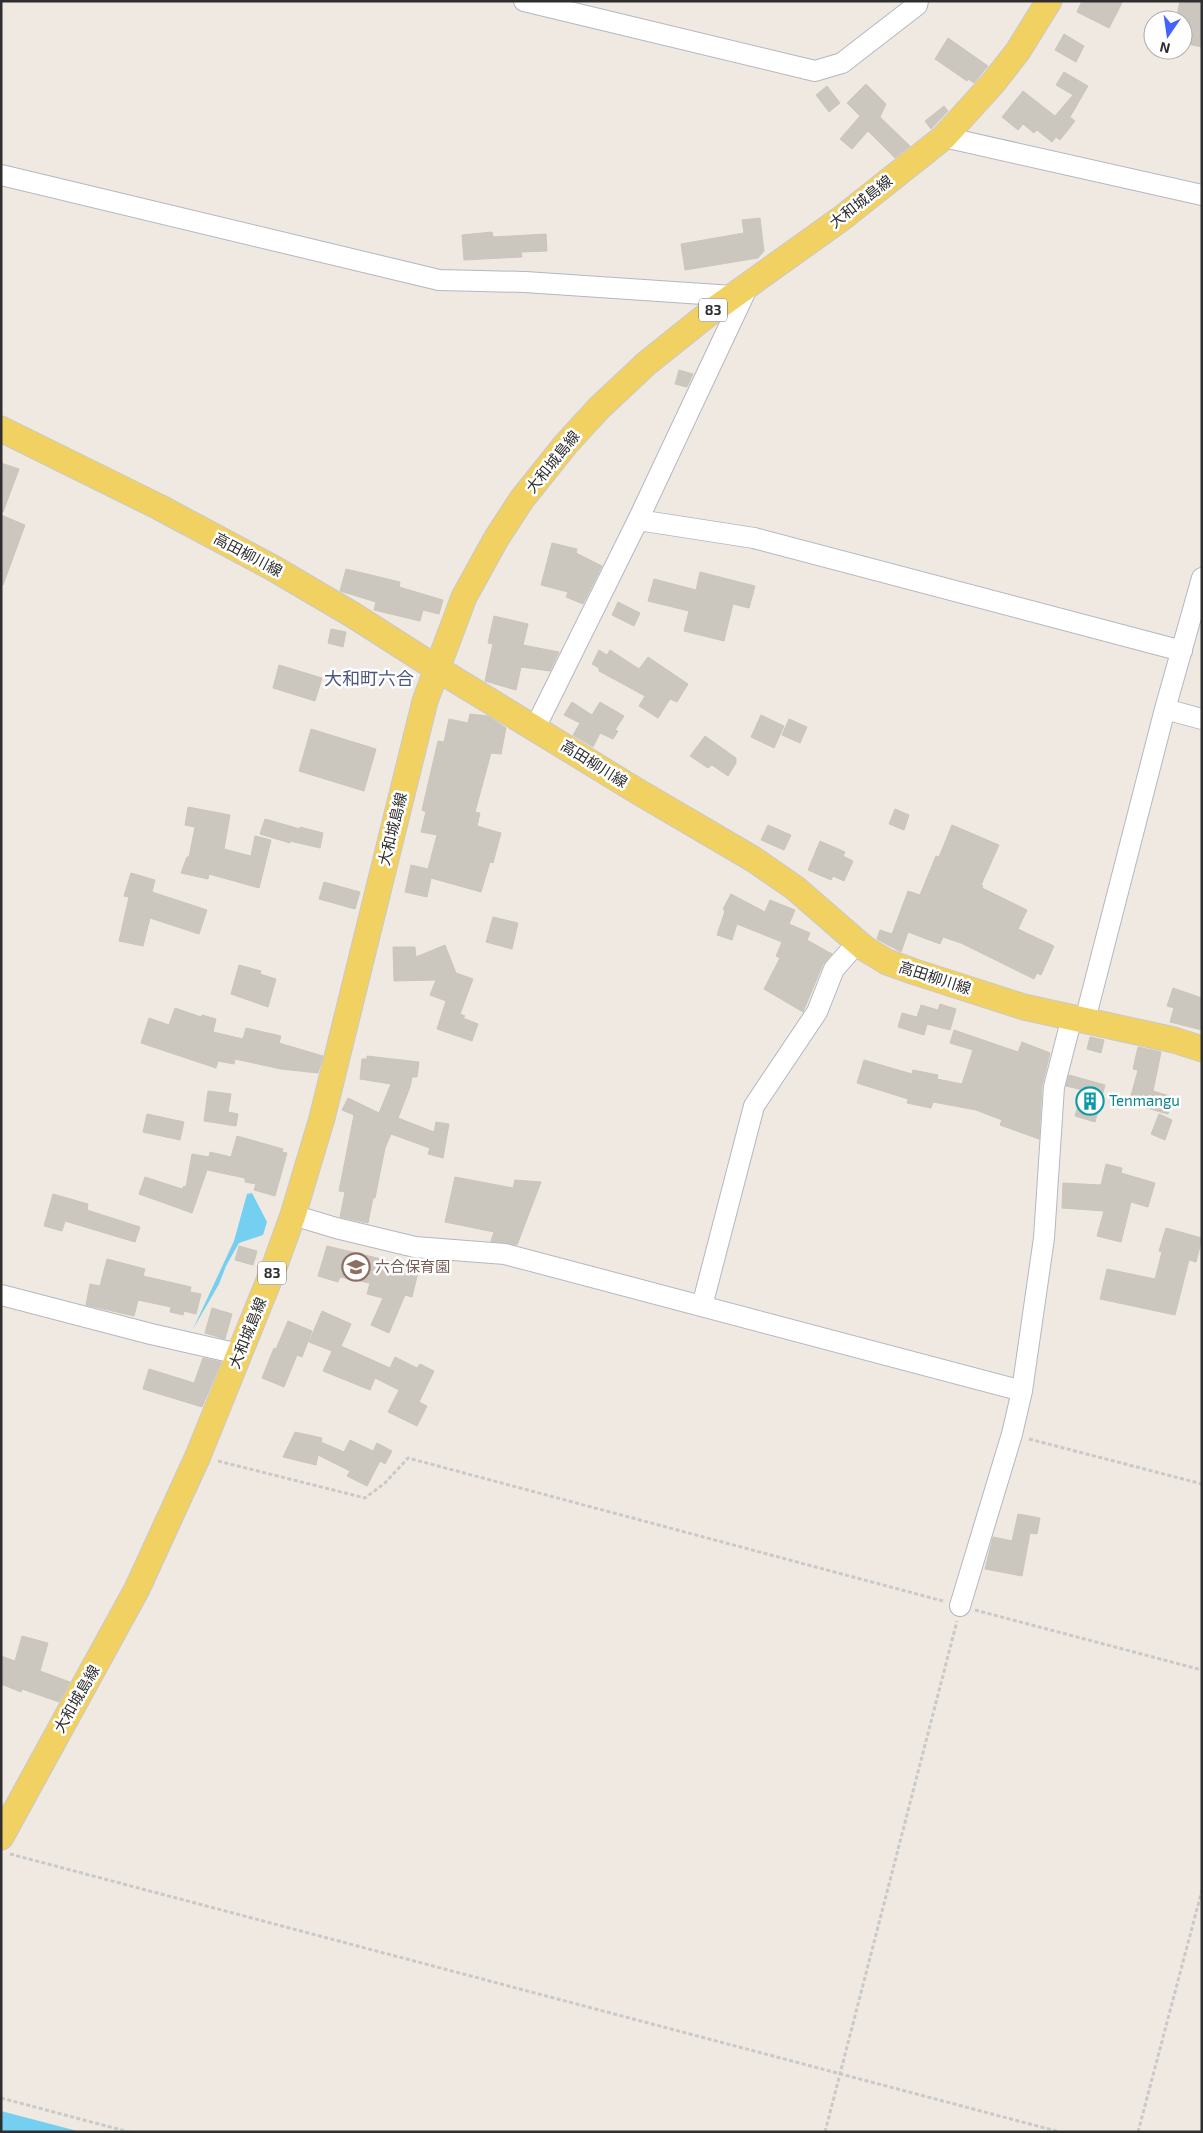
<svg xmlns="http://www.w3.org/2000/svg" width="1203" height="2133" font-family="'Exo 2','Noto Sans JP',sans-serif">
	<rect width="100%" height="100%" fill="#efe9e1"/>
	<path fill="#75cff0" d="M252 1193 267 1222 263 1235 239 1243 226 1266 219 1284 193 1329 234 1241 247 1194Z
		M1 2111 81 2132H1Z"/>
	<path fill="#cbc7bf" stroke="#cbc5ba" d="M1082 1H1123L1109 28 1077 12Z
		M1180 1H1202V47L1183 43V20H1176Z
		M1064 34 1084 46 1076 62 1055 50Z
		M948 38 988 66 974 83 968 79 967 81 935 59Z
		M1064 72 1088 86 1070 117 1075 121 1060 140 1056 137 1052 142 1037 130 1034 133 1023 124 1018 130 1002 117 1023 91 1055 116 1073 95 1056 85Z
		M866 84 886 104 880 117 910 146 895 158 868 131 852 149 840 139 860 116 847 103Z
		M827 86 840 103 829 112 816 95Z
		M944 106 948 111 931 129 925 121Z
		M760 218 764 251 758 258 685 270 681 244 744 233 742 220Z
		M492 232 493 237 546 234 547 251 521 252 522 257 464 260 462 235Z
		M679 370 693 374 687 387 675 384Z
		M1 463 19 469 3 512H1Z
		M1 515 25 525 3 585 1 584Z
		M552 543 577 549 576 553 602 566 583 604 566 597 568 592 541 585Z
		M346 569 400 582 399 587 443 600 439 614 423 610 420 621 374 610 376 602 340 591Z
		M700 572 755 586 749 608 733 604 724 641 684 631 689 611 648 601 654 579 696 590Z
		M618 602 640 613 634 626 612 615Z
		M494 616 528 624 523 645 559 652 550 671 521 667 516 690 485 681 493 644 488 643Z
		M331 629 346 632 343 647 328 643Z
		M599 650 607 655 610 650 639 669 648 657 688 684 677 702 670 699 658 718 639 706 645 696 599 671V668L592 664Z
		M279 665 322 678 315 701 273 688Z
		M572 702 592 715 600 702 624 716 615 730 618 731 613 739 600 733 593 747 573 735 580 723 564 715Z
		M470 714 488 716 506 728 501 754 491 753 475 812 480 813 477 826 501 833 493 863 490 862 481 892 431 878 427 897 405 892 411 865 428 869 437 835 421 832 426 812 422 810 438 741 444 742 449 719 468 723Z
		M761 715 784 726 774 748 751 737Z
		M789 719 807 727 800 743 782 735Z
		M311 729 376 749 364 791 299 771Z
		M705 736 736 758V763L728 776 712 765 708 768 690 756Z
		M188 807 230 815 224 849 251 856 255 836 271 840 259 888 209 874 208 879 181 873 187 857H189L195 827 185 825Z
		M895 809 909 815 904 830 889 824Z
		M265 819 300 829V827L323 833 320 848 290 841V843L260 834Z
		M768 825 791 835 784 850 761 840Z
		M952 825 999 845 981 885 983 886 982 888 1027 910 1018 929 1054 946 1041 975 1037 973 1034 979 961 943 943 937 940 944 908 932 901 952 877 939 880 930 892 934 908 891 920 895 936 856 939 857Z
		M820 841 845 852 843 856 853 861 844 881 833 876 831 880 808 870Z
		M131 873 155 880 152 892 207 910 199 934 150 918 143 946 119 941 129 897 124 896Z
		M324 882 360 892 355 909 319 899Z
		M731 894 765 912 770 900 795 910 789 924 810 933 807 940 832 954 823 964 803 1012 764 989 780 958 776 956 782 942 737 924 732 940 717 935 725 911 723 909Z
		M493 917 518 923 512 949 486 942Z
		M445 945 456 973 473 979 460 1014 465 1016 463 1018 478 1024 472 1041 437 1029 446 1001 430 995 436 980 394 981 393 947H415L416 957Z
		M239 965 261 971 260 974 276 979 268 1007 231 994Z
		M1173 988 1202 998V1030L1170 1022 1174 1008 1167 1006Z
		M940 1004 956 1009 950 1030 927 1024 924 1035 898 1027 902 1013 917 1017 921 1005 938 1010Z
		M175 1008 201 1017 202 1015 216 1019 213 1032 243 1039 246 1028 281 1036 279 1043 323 1056 318 1073 281 1069 235 1059 234 1064 218 1061 216 1068 141 1043 149 1018 169 1025Z
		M954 1030 1018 1052 1022 1042 1050 1053 1042 1086 1039 1139 1000 1125 1002 1120 976 1110 933 1102 931 1108 907 1103 908 1099 857 1083 864 1060 912 1074 913 1070 938 1075 937 1079 962 1084 973 1050 950 1043Z
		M1090 1037 1104 1040 1101 1053 1087 1049Z
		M1138 1047 1161 1052 1153 1091 1173 1097 1168 1114 1129 1103 1138 1070 1133 1069Z
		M367 1056 419 1062 417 1077H412L410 1087 398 1118 434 1132 436 1122 449 1124 443 1158 428 1154 430 1148 391 1134 385 1148 375 1198H373L368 1223 340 1217 345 1192 339 1191 354 1115 342 1110 348 1098 379 1113 391 1084 360 1079 362 1059H367Z
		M1069 1075 1105 1085 1095 1122 1075 1116 1083 1090 1066 1086Z
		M208 1091 231 1094 228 1112 238 1114 236 1126 204 1121Z
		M147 1114 184 1122 180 1140 143 1132Z
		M1159 1114 1172 1120 1165 1140 1151 1134Z
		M237 1136 283 1149 282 1152 287 1153 275 1196 254 1190 256 1184 245 1182V1178L207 1170 192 1213 139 1194 145 1177 182 1189 184 1186 186 1187 192 1154 209 1157 210 1152 231 1157Z
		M1106 1164 1122 1168 1121 1173 1155 1183 1148 1207 1131 1202 1121 1242 1097 1236 1104 1211 1062 1208 1063 1183 1101 1185Z
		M455 1177 513 1188 515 1180 541 1182 517 1245 491 1241 494 1232 445 1222Z
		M53 1194 88 1204 87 1210 140 1227 135 1242 65 1221 62 1231 44 1226Z
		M1166 1228 1202 1238 1196 1262 1189 1260 1175 1315 1100 1299 1107 1269 1155 1279 1162 1252 1159 1251Z
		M239 1246 257 1251 253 1265 235 1260Z
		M327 1246 419 1268 412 1297 405 1295 389 1333 371 1325 383 1298 367 1294 370 1283 340 1277 338 1282 318 1276Z
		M107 1259 145 1269 143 1276 191 1287 190 1292 201 1294 196 1314 184 1311 183 1315 170 1312 171 1307 138 1300 134 1316 86 1305 90 1284 100 1286Z
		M212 1308 232 1314 225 1339 205 1333Z
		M322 1311 351 1324 341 1346 390 1368 395 1357 417 1368 420 1364 434 1371 419 1402 427 1406 417 1426 388 1412 399 1390 375 1378 370 1390 323 1371 332 1351 309 1342Z
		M288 1321 312 1331 302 1357 297 1355 284 1387 262 1378 274 1348 276 1349Z
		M203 1358 221 1362 202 1407 143 1389 149 1369 194 1383Z
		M295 1432 322 1438 321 1442 344 1452 350 1440 373 1451 377 1443 392 1451 385 1464 380 1461 367 1486 347 1476 350 1471 318 1455 316 1465 283 1457Z
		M1018 1514 1040 1518 1037 1534 1030 1533 1022 1576 985 1569 993 1537 1012 1541Z
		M22 1636 48 1643 40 1671 70 1682 59 1702 22 1689 21 1692 1 1684V1656L15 1661Z"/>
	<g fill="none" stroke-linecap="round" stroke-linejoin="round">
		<g stroke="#b4b7c1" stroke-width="22">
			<path id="minor" d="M524 1 815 71 842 63 917 5 918 1
				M944 137 1202 195
				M1 175 439 280 525 282 733 296
				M638 520 754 538 1182 651
				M1165 709 1202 719
				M535 728 638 520 749 284
				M1085 1020 1165 709 1202 578
				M293 1215 336 1228 415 1247 505 1254 1022 1391
				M1 1295 151 1334 239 1354
				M702 1306 754 1106 817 1012 834 969 858 942
				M960 1606 1012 1434 1022 1391 1044 1238 1054 1087 1072 1017"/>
		</g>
		<g stroke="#c9c9c9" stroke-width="27">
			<path id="major" d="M1 429 159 507 273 568 353 615 436 668 637 791 753 859 795 888 864 948 887 962 915 972 1024 1007 1174 1040 1202 1049
				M1 1837 137 1589 198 1456 272 1273 293 1215 322 1118 425 701 464 597 496 539 522 499 566 444 599 408 647 363 712 311 842 218 944 137 993 83 1018 51 1049 1"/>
		</g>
		<path stroke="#c9c9c9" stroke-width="3" stroke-dasharray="4 2.5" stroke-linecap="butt" d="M1029 1439 1202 1484
			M218 1461 365 1498 385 1483 408 1458 943 1601
			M975 1610 1202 1670
			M10 1854 1060 2132
			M1 2098 129 2132
			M825 2132 957 1621
			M1138 2132 1202 1890"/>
		<use href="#minor" stroke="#fff" stroke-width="20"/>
		<use href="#major" stroke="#f2d163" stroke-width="25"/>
	</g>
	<defs>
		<g id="building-ring" transform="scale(1.4375)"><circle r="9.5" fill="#fff" stroke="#0f9aa8" stroke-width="1.5"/><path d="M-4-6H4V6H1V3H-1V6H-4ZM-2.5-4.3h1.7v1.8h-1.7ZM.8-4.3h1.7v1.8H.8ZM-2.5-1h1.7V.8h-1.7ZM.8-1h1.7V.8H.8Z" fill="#0f9aa8"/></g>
		<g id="school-ring" transform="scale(1.4375)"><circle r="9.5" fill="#fff" stroke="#8d6e63" stroke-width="1.5"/><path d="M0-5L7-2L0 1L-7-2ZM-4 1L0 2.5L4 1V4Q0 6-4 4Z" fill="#8d6e63"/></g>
	</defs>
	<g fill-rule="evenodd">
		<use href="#building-ring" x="1090" y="1101"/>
		<use href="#school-ring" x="356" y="1267"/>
	</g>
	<g text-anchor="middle" stroke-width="5" stroke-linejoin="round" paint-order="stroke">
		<g fill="#fff" stroke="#6d6d6d" stroke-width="1">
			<rect x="699" y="298.5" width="28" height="23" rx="4"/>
			<rect x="258" y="1261.5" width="28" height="23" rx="4"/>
		</g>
		<g font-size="14" font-weight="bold" fill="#2e2e2e">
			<text x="713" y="315">83</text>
			<text x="272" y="1278">83</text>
		</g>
		<g font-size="15" fill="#2e2e2e" stroke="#fff">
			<text transform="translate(861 202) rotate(-38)" y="5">大和城島線</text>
			<text transform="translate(553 462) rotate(-51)" y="5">大和城島線</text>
			<text transform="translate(248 555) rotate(28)" y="5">高田柳川線</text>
			<text transform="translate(594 764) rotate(32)" y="5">高田柳川線</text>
			<text transform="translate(393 829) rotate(-76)" y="5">大和城島線</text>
			<text transform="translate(935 978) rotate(18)" y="5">高田柳川線</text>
			<text transform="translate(248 1333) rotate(-68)" y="5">大和城島線</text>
			<text transform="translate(77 1699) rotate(-60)" y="5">大和城島線</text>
		</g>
		<g font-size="15" fill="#0d838f" stroke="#fff" text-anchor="start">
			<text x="1109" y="1106">Tenmangu</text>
		</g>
		<g font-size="15" fill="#785e54" stroke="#fff" text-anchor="start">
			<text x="375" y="1272">六合保育園</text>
		</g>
		<g font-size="18" fill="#4d5680" stroke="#fff">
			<text x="369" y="685">大和町六合</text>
		</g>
	</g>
	<rect width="1203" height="2133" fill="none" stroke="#2e2e2e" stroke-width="5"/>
	<g transform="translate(1168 35) rotate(193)"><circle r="24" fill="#ffffff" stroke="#ababab"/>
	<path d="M0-4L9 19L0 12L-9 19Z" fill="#4264fb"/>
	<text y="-8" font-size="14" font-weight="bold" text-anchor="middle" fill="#2e2e2e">N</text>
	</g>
</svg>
